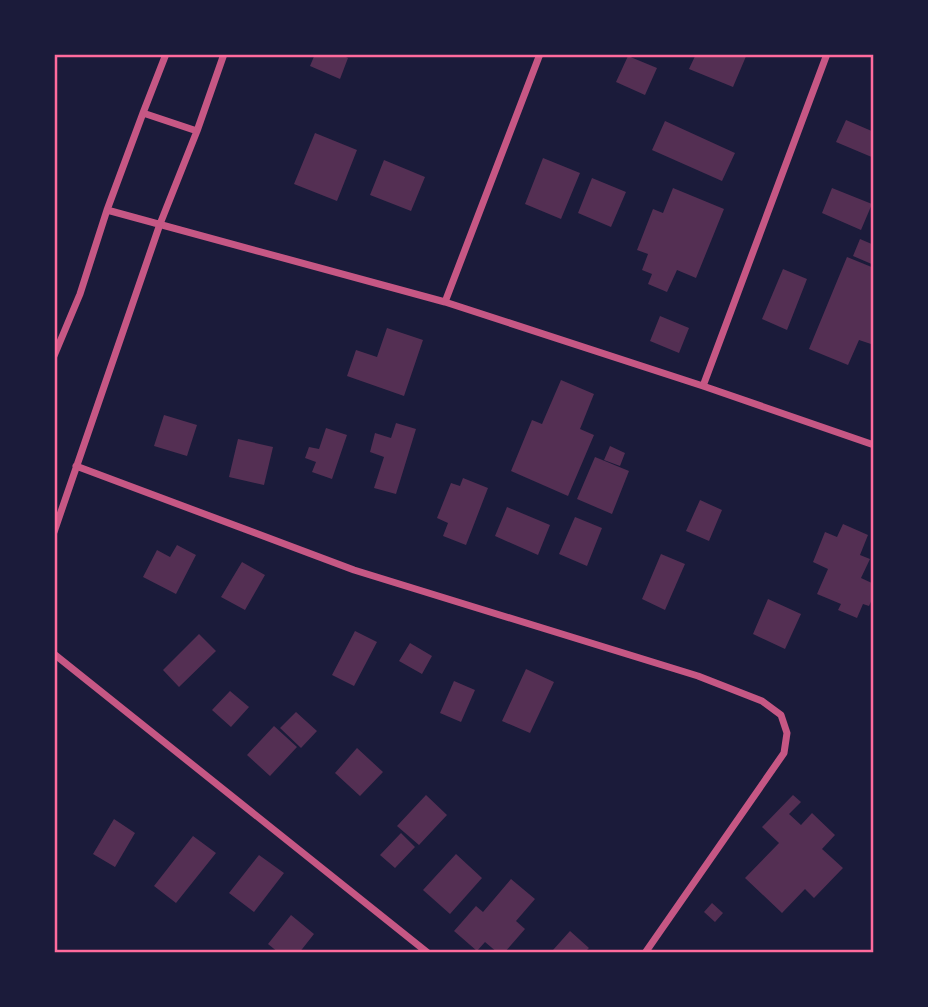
<svg xmlns="http://www.w3.org/2000/svg" width="928" height="1007" font-family="Overpass,sans-serif">
	<rect width="100%" height="100%" fill="#1b1b3a"/>
	<path fill="#542f53" d="M315 54H340L348 58 340 79 310 66Z
		M696 54H747L733 87 689 69Z
		M628 56 657 68 645 95 616 82Z
		M846 120 874 132V158L836 142Z
		M665 121 735 153 722 181 652 150Z
		M315 133 357 150 337 201 294 184Z
		M543 158 580 173 561 219 525 204Z
		M384 160 425 177 411 211 370 195Z
		M592 178 626 192 611 227 578 213Z
		M673 188 724 209 696 278 677 270 667 292 648 284 652 274 642 270 648 254 637 250 653 209 663 213Z
		M832 188 872 204 861 230 822 213Z
		M860 239 874 245V265L853 256Z
		M847 257 874 268V336L871 344 859 340 848 365 809 349Z
		M783 269 807 279 787 330 762 319Z
		M660 316 689 328 679 353 650 341Z
		M387 328 423 340 404 396 347 376 356 350 377 357Z
		M561 380 594 394 580 429 594 435 568 496 511 471 532 420 542 424Z
		M164 415 197 425 187 456 154 446Z
		M396 423 416 429 396 494 374 488 384 457 370 452 375 433 391 438Z
		M326 428 347 435 332 479 312 472 316 462 305 458 309 447 319 449Z
		M238 439 273 447 264 485 229 477Z
		M610 446 625 453 620 466 604 460Z
		M595 457 629 471 612 514 577 499Z
		M463 478 488 488 466 545 443 536 448 523 437 518 451 483 460 486Z
		M700 500 722 510 709 541 686 531Z
		M507 507 550 525 538 555 495 536Z
		M575 517 602 528 587 566 559 554Z
		M843 524 868 535 860 555 870 559 861 578 874 584V595L869 606 863 604 857 618 838 610 841 604 817 594 828 569 813 562 825 532 837 537Z
		M177 545 196 555 176 594 143 577 157 550 170 557Z
		M661 554 685 564 665 610 642 599Z
		M242 562 265 575 245 610 221 597Z
		M768 599 801 614 785 649 753 634Z
		M355 631 377 642 354 686 332 675Z
		M199 634 216 651 179 687 163 670Z
		M410 643 432 656 422 674 399 661Z
		M526 669 554 682 530 733 502 721Z
		M454 681 475 690 461 722 440 713Z
		M230 691 249 707 231 727 212 710Z
		M296 712 317 731 301 748 280 728Z
		M274 726 297 747 270 776 247 755Z
		M357 748 383 772 360 796 335 773Z
		M426 795 447 815 419 845 397 826Z
		M793 795 801 802 789 814 801 825 812 813 835 835 822 849 843 868 814 898 805 889 782 913 745 878 779 843 762 827Z
		M114 819 135 833 115 867 93 854Z
		M401 833 415 847 395 868 380 855Z
		M193 836 216 853 176 903 154 886Z
		M456 854 482 878 450 914 423 890Z
		M259 855 284 873 254 912 229 893Z
		M511 879 535 899 516 921 525 929 504 953H498L485 942 477 951 454 931 476 906 483 912Z
		M712 903 723 913 715 922 704 912Z
		M291 915 314 934 299 953H279L268 944Z
		M570 931 589 948 584 953H556L553 950Z"/>
	<g fill="none" stroke-linecap="round" stroke-linejoin="round">
		<path stroke="#c65784" stroke-width="7" d="M143 113 197 131
			M107 210 445 302 703 386 874 445
			M445 302 540 54
			M54 356 80 294 107 210 143 113 166 54
			M703 386 827 54
			M76 466 354 570 698 676 762 701 781 715 787 733 784 753 645 953
			M54 532 160 224 197 131 224 54
			M54 654 428 953"/>
	</g>
	<rect width="928" height="1007" fill="none" stroke="#1b1b3a" stroke-width="112"/>
	<rect x="56" y="56" width="816" height="895" fill="none" stroke="#ff6b9d" stroke-width="2.5"/>
</svg>
